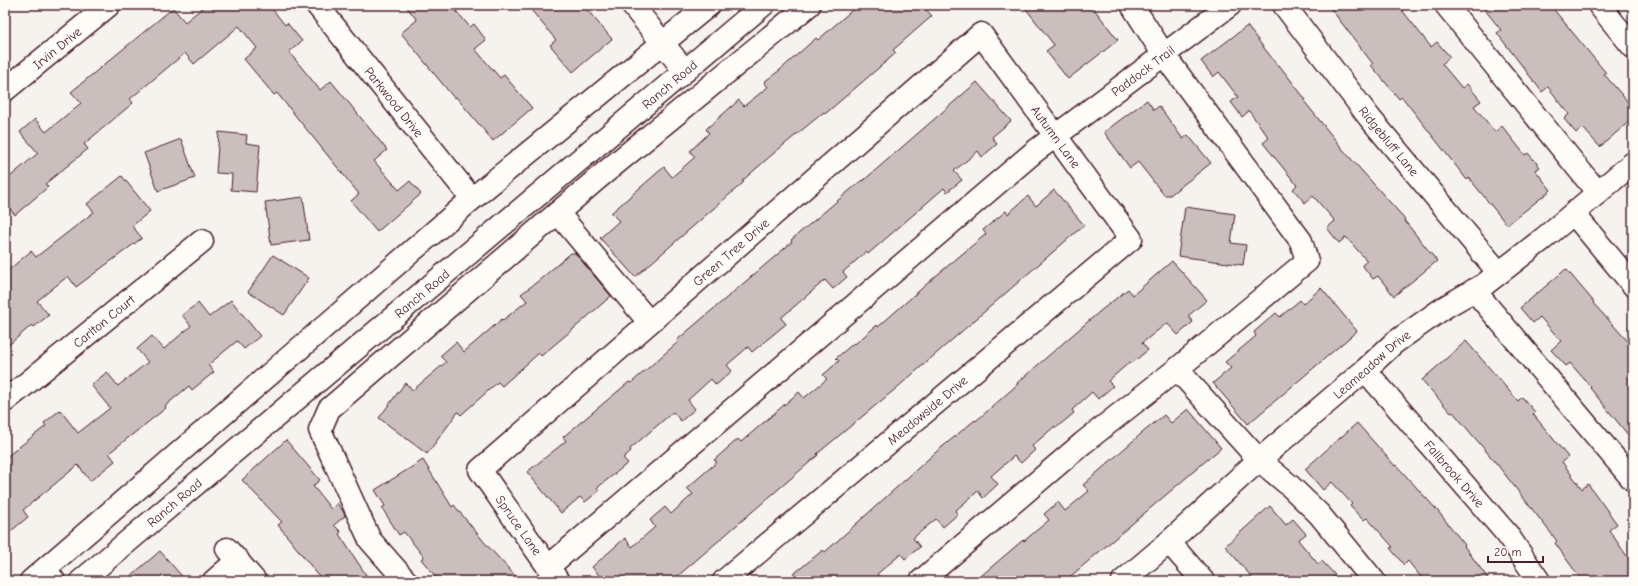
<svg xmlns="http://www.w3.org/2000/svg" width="1638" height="586" font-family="'Comic Neue',sans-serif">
	<rect width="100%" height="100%" fill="#f6f3ef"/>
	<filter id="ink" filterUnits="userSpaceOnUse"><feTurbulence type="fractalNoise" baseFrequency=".025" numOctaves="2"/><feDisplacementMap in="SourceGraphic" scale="8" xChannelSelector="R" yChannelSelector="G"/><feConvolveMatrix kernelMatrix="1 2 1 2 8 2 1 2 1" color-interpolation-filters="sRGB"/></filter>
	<g filter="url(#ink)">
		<path fill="#cbbfbe" stroke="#4a1f2b" d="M206 5H269L285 25 287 23 302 41 289 52 320 90 331 81 387 150 374 161 399 190 410 181 421 194 377 232 351 201 359 194 277 93 274 95 244 59 257 48 239 26 194 64 185 53 130 99 133 103 84 144 88 149 45 184 48 187 15 215 5 203V181L38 153 20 132 35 119 46 132 81 103 71 92 173 8 185 22Z
			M405 5H451L470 27 474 24 486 40 475 49 500 78 504 75 532 108 493 141 456 97 454 98 401 33 417 20Z
			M527 5H583L612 39 573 72 550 45 556 40Z
			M858 5H922L932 16 893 50 896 53 825 114 824 112 774 153 742 181 744 182 635 277 600 238 619 221 611 213 664 167 672 177 695 157 690 151 709 133 706 129 739 100 744 106 768 87 764 82 780 70 816 38 818 40Z
			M1023 5H1091L1118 40 1068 79 1046 51 1054 45Z
			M1328 5H1398L1431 47 1437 42 1450 57 1442 64 1462 88 1467 84 1481 101 1474 106 1495 132 1502 126 1525 155 1528 153 1540 167 1535 170 1551 190 1507 225 1469 178 1467 180 1402 97 1399 99 1371 65 1373 64Z
			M1481 5H1550L1606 73 1604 74 1633 108V118L1600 147 1583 128 1576 133 1564 119 1569 114 1548 87 1542 92 1497 33 1501 30Z
			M1247 26 1278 66 1279 65 1306 100 1304 101 1345 152 1405 219 1404 220 1437 261 1394 296 1378 276 1373 279 1362 265 1367 261 1346 237 1339 243 1327 228 1335 221 1313 196 1305 203 1293 189 1297 185 1263 143 1269 138 1249 111 1242 117 1231 102 1238 97 1219 72 1213 77 1201 61Z
			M977 82 1011 121 992 137 997 144 982 157 978 151 954 171 962 180 947 192 944 188 868 254 866 252 843 272 847 277 833 289 825 280 781 318 786 324 752 352 748 347 727 365 732 371 716 385 711 379 688 400 695 409 681 421 673 412 630 449 631 451 623 458 628 463 597 488 599 491 585 502 580 497 561 513 527 472 566 441 563 437 629 382 631 383 678 342 677 340 792 242 791 240 862 180 863 181Z
			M1147 100 1154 110 1159 106 1183 139 1188 135 1211 163 1170 195H1164L1138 162 1130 168 1104 132Z
			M219 132 247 135 246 143 260 145 256 192 231 190 232 174 216 173Z
			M181 139 195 178 158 191 144 153Z
			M122 176 150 211 132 226 142 238 76 287 68 276 37 301 49 315 34 327 32 325 5 348V273L31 251 36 257 94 212 87 204Z
			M1054 190 1084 225 899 386 817 454 818 455 672 581H604L592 567 625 538 632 547 655 527 650 520 665 507 671 514 693 494 687 488 717 462 714 460 738 439 741 442 799 392 804 398 827 379 823 375 839 361 836 358 854 343 855 344 877 325 878 327 937 275 986 234 983 230 1006 211 1008 214 1028 196 1036 206Z
			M303 197 309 240 271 245 265 202Z
			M1185 207 1235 214 1231 243 1246 245 1243 265 1178 256Z
			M571 253H575L611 296 578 325 541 356 539 353 502 386 498 382 461 415 458 412 427 454 379 418 405 383 413 390 446 362 440 356 456 342 464 352 502 319 503 320 527 301 521 294 537 282Z
			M273 255 309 278 284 315 248 292Z
			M1172 261 1207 300 1188 316 1193 322 1178 335 1167 323 1142 343 1148 350 1132 363 1130 362 1108 381 1113 386 1098 399 1092 392 1072 410 1074 413 1056 428 1055 426 1032 446 1035 450 1021 463 1014 456 991 476 998 484 983 498 978 491 955 511 958 514 943 527 936 519 913 538 920 547 905 559 901 554 877 574 883 581H785L823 550 825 552 936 452 975 420 976 421 1018 384 1017 383 1099 312 1128 289 1133 295Z
			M1566 269 1594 302 1593 303 1633 347V441L1590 388 1591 387 1570 363 1566 366 1551 350 1561 341 1540 317 1533 323 1520 308Z
			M1321 288 1357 331 1248 424 1213 383 1231 368 1225 362 1256 336 1254 332 1276 313 1280 317 1300 300 1303 304Z
			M231 300 260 336 244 349 237 341 208 365 214 372 192 390 189 386 165 406 166 408 109 453 115 461 90 481 78 465 23 510 28 517 5 536V458L46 426 44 423 60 410 78 433 110 408 91 385 107 372 118 386 148 362 137 349 152 336 164 349 191 326 182 315 198 303 209 317Z
			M1466 341 1518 401 1522 397 1535 412 1533 414 1568 457 1562 462 1582 489 1588 484 1617 524 1609 530 1633 565V581H1582L1555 543 1557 541 1496 463 1453 412 1451 413 1422 380Z
			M1188 409 1221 448 1065 581H975L1023 540 1024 541 1049 520 1044 514 1058 502 1065 511 1089 491 1083 485 1142 433 1164 415 1171 423Z
			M1357 423 1395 466 1396 465 1437 510 1465 545 1464 546 1490 581H1424L1408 561 1404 565 1390 548 1393 547 1367 518 1363 520 1350 506 1352 504 1332 482 1323 490 1305 469Z
			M286 440 320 480 313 486 331 509 337 503 343 511 345 516 334 525 341 532 339 534 370 581H323L278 525 282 522 242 480Z
			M423 460 452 507 454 505 485 543 520 581H439L421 559 424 557 404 532 399 535 382 508 385 506 375 490Z
			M1270 506 1286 525 1293 519 1306 534 1298 540 1318 564 1322 561 1335 575 1328 581H1255L1225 546Z
			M160 551 186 581H125Z"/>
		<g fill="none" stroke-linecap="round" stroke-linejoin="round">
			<g stroke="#4a1f2b" stroke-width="25">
				<g id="minor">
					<path id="s1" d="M317 5 472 199"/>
					<path d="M632 5 685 71"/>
					<path id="s2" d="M1284 5 1369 117 1499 273"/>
					<path d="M1446 5 1598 193"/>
					<path d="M1599 5 1633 47"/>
					<path id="s3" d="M5 90 109 5"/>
					<path d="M558 213 649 322"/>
					<path d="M1574 214 1633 285"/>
					<path d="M1474 290 1633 480"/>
					<path d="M1177 369 1259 460 1289 485 1319 514 1374 581"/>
					<path id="s4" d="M1365 370 1507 534 1539 581"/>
					<path id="s5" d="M5 401 202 241"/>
					<path d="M1169 542 1203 581"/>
					<path d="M227 549 255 581"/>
					<path id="s6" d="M548 567 1034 152 1230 5"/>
					<path d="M45 570 54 581"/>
					<path d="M214 581 238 560"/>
					<path d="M406 581 370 540 320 430 329 409 597 179 809 5"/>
					<path id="s7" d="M558 581 480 470 981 34 1131 239 724 581"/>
					<path d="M921 581 1083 443 1177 369 1307 261 1301 241 1164 55 1132 5"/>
					<path id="s8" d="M1123 581 1169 542 1259 460 1365 370 1394 343 1445 307 1485 284 1543 239 1633 163"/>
				</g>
			</g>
			<g stroke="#4a1f2b" stroke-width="25">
				<g id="major">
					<path d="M31 581 472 199 709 5"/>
					<path id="s9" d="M81 581 763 5"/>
				</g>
			</g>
			<use href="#minor" stroke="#fdfcf7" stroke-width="22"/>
			<use href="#major" stroke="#fdfcf7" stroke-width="22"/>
		</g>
	</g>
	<g text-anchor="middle" stroke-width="3.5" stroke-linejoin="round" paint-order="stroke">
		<g font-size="13" fill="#4a1f2b" stroke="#fdfcf7">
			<text dy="5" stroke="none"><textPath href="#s3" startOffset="67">Irvin Drive</textPath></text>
			<text dy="5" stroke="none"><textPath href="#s6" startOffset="775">Paddock Trail</textPath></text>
			<text dy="5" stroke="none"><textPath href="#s9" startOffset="770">Ranch Road</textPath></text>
			<text dy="5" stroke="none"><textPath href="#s1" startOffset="124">Parkwood Drive</textPath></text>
			<text dy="5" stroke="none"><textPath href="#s7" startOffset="927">Autumn Lane</textPath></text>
			<text dy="5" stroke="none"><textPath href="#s2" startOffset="172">Ridgebluff Lane</textPath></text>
			<text dy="5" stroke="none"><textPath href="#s7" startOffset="468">Green Tree Drive</textPath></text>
			<text dy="5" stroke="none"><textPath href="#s9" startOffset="446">Ranch Road</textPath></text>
			<text dy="5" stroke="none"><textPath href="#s5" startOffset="127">Carlton Court</textPath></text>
			<text dy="5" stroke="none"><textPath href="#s8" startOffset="330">Leameadow Drive</textPath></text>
			<text transform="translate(927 410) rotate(-40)" y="5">Meadowside Drive</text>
			<text dy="5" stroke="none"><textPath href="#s4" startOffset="137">Fallbrook Drive</textPath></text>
			<text dy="5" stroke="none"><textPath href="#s9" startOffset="122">Ranch Road</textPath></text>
			<text transform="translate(519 525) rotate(55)" y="5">Spruce Lane</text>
		</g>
	</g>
	<rect width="1638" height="586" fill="none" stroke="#fdfcf7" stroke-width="20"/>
	<rect x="10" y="10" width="1618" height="566" fill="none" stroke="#4a1f2b" stroke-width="1.5" filter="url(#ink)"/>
	<path d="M1488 556v6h55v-6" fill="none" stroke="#4a1f2b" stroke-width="2"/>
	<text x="1494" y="556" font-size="12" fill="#4a1f2b" stroke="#fdfcf7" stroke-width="3" paint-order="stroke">20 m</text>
</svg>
